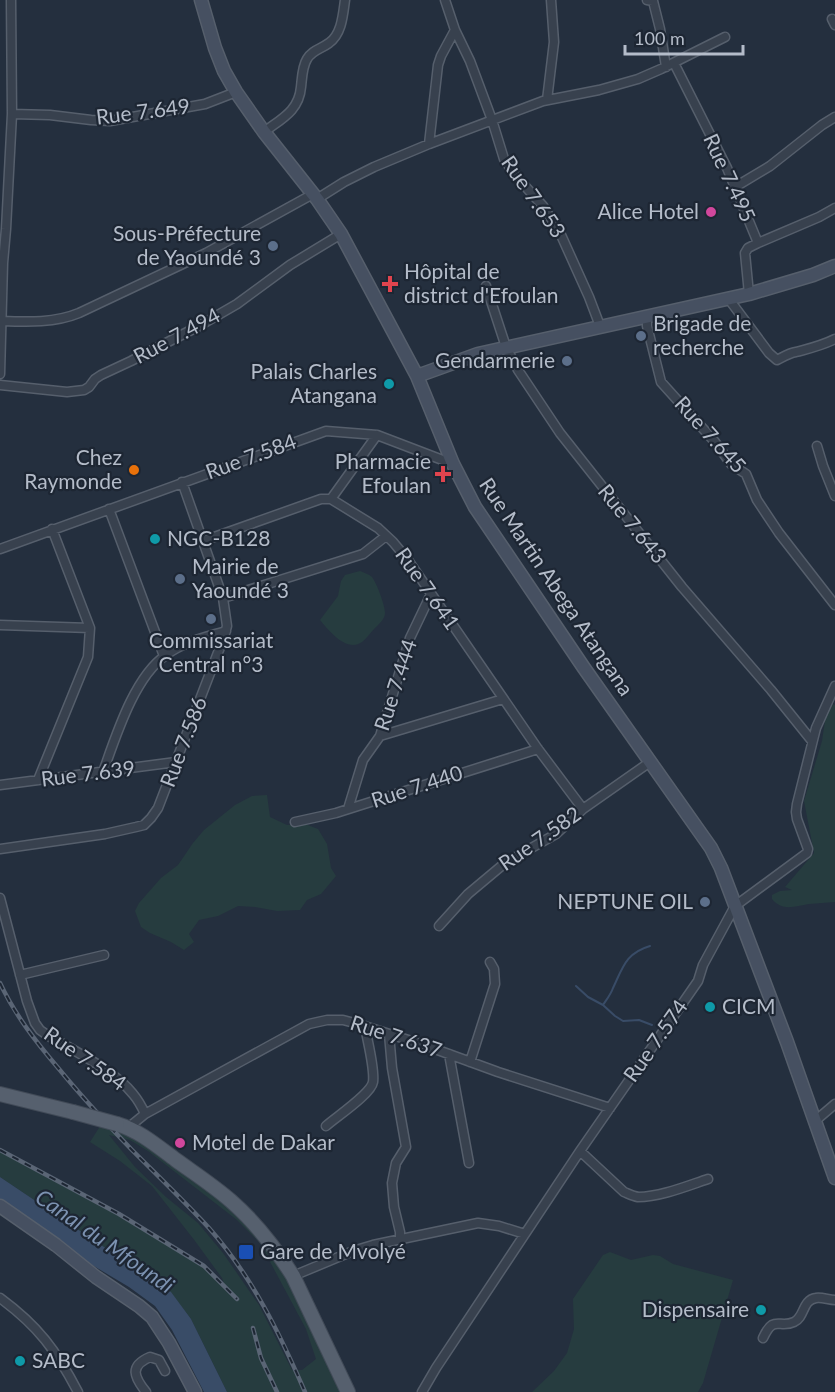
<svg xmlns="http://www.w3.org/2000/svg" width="835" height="1392" font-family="Lato,sans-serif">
	<rect width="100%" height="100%" fill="#242f3e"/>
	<path fill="#263c3f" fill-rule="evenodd" d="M360 571C364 573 369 574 372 577 377 584 385 605 385 613 385 619 379 624 375 628 371 632 367 638 362 642 347 653 329 631 320 620L338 596 341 581 345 575Z
		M832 704 835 705V902C826 903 818 903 809 904 795 906 783 912 772 899V895L780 891 792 890 785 887 814 853 804 801 822 741 826 714Z
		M267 795 270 817 287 825 305 824 318 829 327 844 331 868 336 876 321 894 307 900 300 910 277 911 255 907 238 906 218 916 199 920 189 934 194 942 184 950 171 942 150 933 141 927 135 911 139 903 161 878 178 865 193 843 204 830 235 805 252 796Z
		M104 1120 145 1137 268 1241 348 1392H227L191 1319 171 1293 0 1177V1150L119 1214 167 1243 204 1266 225 1286 222 1278 195 1241 152 1186 120 1161 90 1142ZM109 1135 130 1140 148 1151 237 1220 260 1243 306 1329 316 1359 302 1370H292L259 1305 223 1253 198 1223 166 1197 135 1167Z
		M610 1252 631 1260 653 1255 660 1256 673 1264 733 1280 703 1383 698 1392H532L554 1371 567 1353 574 1329 573 1299 603 1255Z"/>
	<path fill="#394c67" d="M0 1177 171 1292 191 1319 227 1392H204L172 1330 155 1306 129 1287 82 1259 61 1240 0 1199Z"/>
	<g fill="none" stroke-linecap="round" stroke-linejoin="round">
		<path stroke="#394c67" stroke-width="2" d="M576 986 588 997 603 1005 615 1016 623 1021 639 1020 652 1025
			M603 1005C607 999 611 994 613 988 623 967 626 953 650 946"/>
		<g stroke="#565f6c" stroke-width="11">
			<path id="street" d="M445 0 455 30 470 61 492 120 504 159 515 175 543 206 561 235 589 297 600 326
				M647 0 653 1 660 29 666 67
				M832 19 835 25
				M674 63 727 168 758 243 748 248 745 253 749 294
				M547 100 554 42 551 0
				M12 114 50 115 91 120 110 121 205 104 236 92
				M264 132C281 119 299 111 301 87 302 79 302 67 307 59 312 50 321 49 329 43 342 34 343 14 345 0
				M429 144 438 65 441 56 455 30
				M735 187 770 166 822 125 835 117
				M317 199 344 182 374 167 429 144 543 101 599 90 638 79 661 69 725 37
				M758 243 819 217 835 208
				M486 286 506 347 518 370 560 433 682 587 771 690 812 741
				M728 298 769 353 777 360C783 357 789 353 796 352 811 348 821 346 835 339
				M647 316V326L661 382 715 442 731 464 746 474 757 500 779 533 835 605
				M2 321C28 322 55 323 79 313L206 253 313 194
				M0 374 3 263 6 229 12 114 11 0
				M0 385 67 392 84 390 89 387 95 379 101 375 131 361 199 326 237 304 290 265 341 234
				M817 446 823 466 835 496
				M331 499 377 435
				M109 509 164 656
				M203 541 321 499H331L378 528 393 542 408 560 538 749 583 809
				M0 549 326 431 377 435 453 464
				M223 598 363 554 386 536
				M0 625 90 628
				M380 736 503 699
				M103 772C116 736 134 677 166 655 183 642 206 637 226 631
				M38 780 88 657 90 628 52 529
				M0 785 176 762
				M348 809 363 760 380 736 410 638 431 594
				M295 822 336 813 358 806 538 749
				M0 849 105 834 136 827 144 825 151 818 158 808 224 637 227 626 223 598 182 482
				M0 898 27 1001 35 1023 40 1030 47 1035C73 1050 115 1071 133 1094 138 1100 142 1107 145 1114
				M439 926 468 894 505 863 556 834 583 809 650 762
				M20 975 104 955
				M389 1034 392 1068 406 1147 396 1163 392 1183 394 1207 400 1232V1240
				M449 1054 469 1163
				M470 1062 495 984 494 969 490 962
				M815 1121 835 1104
				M326 1126C336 1117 371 1094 373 1082 375 1068 367 1040 365 1026
				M129 1127 145 1114 309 1024 327 1020H343L358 1024 424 1045 498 1072 610 1108
				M580 1151 624 1192C629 1194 633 1196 638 1197 660 1197 687 1186 708 1179
				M293 1276 353 1251 373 1245 478 1223 499 1226 525 1234
				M0 1298C38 1326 56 1350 78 1392
				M763 1338C774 1314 779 1329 794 1322 805 1317 802 1300 816 1298 822 1297 829 1300 835 1300
				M146 1392C134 1377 129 1366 150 1357L159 1360 165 1371
				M422 1392 436 1368 580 1151 698 981 703 965 735 906 807 853 808 849 797 819 796 812 797 804 816 728 835 686"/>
		</g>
		<g stroke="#565f6c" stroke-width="15">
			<path id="secondary" d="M201 0 215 48 224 71 236 92 264 132 317 199 341 234 417 376 453 464 475 507 584 668 711 848 721 868 787 1042 835 1178
				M417 376 478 354 749 294 813 275 835 266
				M0 1206 56 1245 96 1277 139 1306 152 1317 169 1343 195 1392"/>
		</g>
		<g stroke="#414a57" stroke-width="16">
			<path id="primary" d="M0 1094 73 1112
				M117 1124C140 1131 157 1146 176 1160 194 1173 214 1186 231 1201 255 1222 276 1249 293 1276L348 1392"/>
		</g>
		<use href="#street" stroke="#38414e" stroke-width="8"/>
		<use href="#secondary" stroke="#465061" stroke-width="12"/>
		<use href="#primary" stroke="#56606e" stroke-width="14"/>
		<g stroke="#5a6575" stroke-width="4.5">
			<path id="rail" d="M0 983C15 1015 36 1042 59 1069 82 1097 107 1124 132 1150 158 1176 184 1201 209 1228 253 1278 279 1332 305 1392
				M0 1150 119 1214 204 1266 237 1299
				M253 1328 261 1358 277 1392"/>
		</g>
		<use href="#rail" stroke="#1d2633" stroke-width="2" stroke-dasharray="7" stroke-linecap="butt"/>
		<g stroke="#414a57" stroke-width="16" stroke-linecap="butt">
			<path id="primary-bridge" d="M73 1112 117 1124"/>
		</g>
		<use href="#primary-bridge" stroke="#56606e" stroke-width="14"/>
	</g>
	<g fill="#d1479c" stroke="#1d2633" stroke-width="2">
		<circle cx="711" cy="212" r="6"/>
		<circle cx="180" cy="1143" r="6"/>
	</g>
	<g fill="#5c6f8a" stroke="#1d2633" stroke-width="2">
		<circle cx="273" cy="246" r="6"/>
		<circle cx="641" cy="336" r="6"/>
		<circle cx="567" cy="361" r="6"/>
		<circle cx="180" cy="579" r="6"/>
		<circle cx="211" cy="619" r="6"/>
		<circle cx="705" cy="902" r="6"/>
	</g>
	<g fill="#e0444e" stroke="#1d2633" stroke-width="2">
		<path d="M387 275h6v6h6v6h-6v6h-6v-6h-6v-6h6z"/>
		<path d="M440 465h6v6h6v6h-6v6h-6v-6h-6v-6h6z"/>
	</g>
	<g fill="#0f9aa8" stroke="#1d2633" stroke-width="2">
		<circle cx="389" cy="384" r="6"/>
		<circle cx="155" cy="539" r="6"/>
		<circle cx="710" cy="1007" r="6"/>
		<circle cx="761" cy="1310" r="6"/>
		<circle cx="20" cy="1361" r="6"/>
	</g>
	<circle fill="#e8710a" stroke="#1d2633" stroke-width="2" cx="134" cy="470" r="6"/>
	<rect fill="#1a4fb4" stroke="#1d2633" stroke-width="2" x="238" y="1244" width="16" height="16" rx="3"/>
	<g text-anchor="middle" stroke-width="4.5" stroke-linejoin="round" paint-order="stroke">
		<g font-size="21" fill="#b4bcc9" stroke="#1d2633">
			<text transform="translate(143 112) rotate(-7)" y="7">Rue 7.649</text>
			<text transform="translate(729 178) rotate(65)" y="7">Rue 7.495</text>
			<text transform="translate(533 197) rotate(55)" y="7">Rue 7.653</text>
			<text transform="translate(177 336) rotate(-28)" y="7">Rue 7.494</text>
			<text transform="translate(710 435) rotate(48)" y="7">Rue 7.645</text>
			<text transform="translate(251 457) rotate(-20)" y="7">Rue 7.584</text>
			<text transform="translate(632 524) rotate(51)" y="7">Rue 7.643</text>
			<text transform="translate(556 587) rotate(56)" y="7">Rue Martin Abega Atangana</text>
			<text transform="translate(427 589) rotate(55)" y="7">Rue 7.641</text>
			<text transform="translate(396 685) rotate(-72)" y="7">Rue 7.444</text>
			<text transform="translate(184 742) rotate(-69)" y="7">Rue 7.586</text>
			<text transform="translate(88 774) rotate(-7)" y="7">Rue 7.639</text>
			<text transform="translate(417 787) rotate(-18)" y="7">Rue 7.440</text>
			<text transform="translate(540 839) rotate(-35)" y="7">Rue 7.582</text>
			<text transform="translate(396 1037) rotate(18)" y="7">Rue 7.637</text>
			<text transform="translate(656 1041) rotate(-55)" y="7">Rue 7.574</text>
			<text transform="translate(85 1059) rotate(35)" y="7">Rue 7.584</text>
		</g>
		<g font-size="21" fill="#b4bcc9" stroke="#1d2633" text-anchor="end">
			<text x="699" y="219">Alice Hotel</text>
			<text x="261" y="241">Sous-Préfecture<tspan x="261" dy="24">de Yaoundé 3</tspan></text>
			<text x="404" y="279" text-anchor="start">Hôpital de<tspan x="404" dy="24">district d'Efoulan</tspan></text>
			<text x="653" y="331" text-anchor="start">Brigade de<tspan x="653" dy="24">recherche</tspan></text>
			<text x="555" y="368">Gendarmerie</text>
			<text x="377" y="379">Palais Charles<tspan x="377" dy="24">Atangana</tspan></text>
			<text x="122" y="465">Chez<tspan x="122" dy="24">Raymonde</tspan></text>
			<text x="431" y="469">Pharmacie<tspan x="431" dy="24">Efoulan</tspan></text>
			<text x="167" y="546" text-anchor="start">NGC-B128</text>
			<text x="192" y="574" text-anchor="start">Mairie de<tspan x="192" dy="24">Yaoundé 3</tspan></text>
			<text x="211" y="648" text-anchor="middle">Commissariat<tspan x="211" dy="24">Central n°3</tspan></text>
			<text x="693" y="909">NEPTUNE OIL</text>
			<text x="722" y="1014" text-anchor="start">CICM</text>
			<text x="192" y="1150" text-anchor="start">Motel de Dakar</text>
			<text x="260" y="1259" text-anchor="start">Gare de Mvolyé</text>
			<text x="749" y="1317">Dispensaire</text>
			<text x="32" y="1368" text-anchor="start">SABC</text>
		</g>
		<g font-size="22" font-style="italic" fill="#7c92b1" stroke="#1d2633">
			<text transform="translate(105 1241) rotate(35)" y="8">Canal du Mfoundi</text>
		</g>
	</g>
	<path d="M625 45v9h118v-9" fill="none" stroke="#b4bcc9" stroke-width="3"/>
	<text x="634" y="45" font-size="18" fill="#b4bcc9" stroke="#1d2633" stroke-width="4.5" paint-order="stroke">100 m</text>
</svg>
